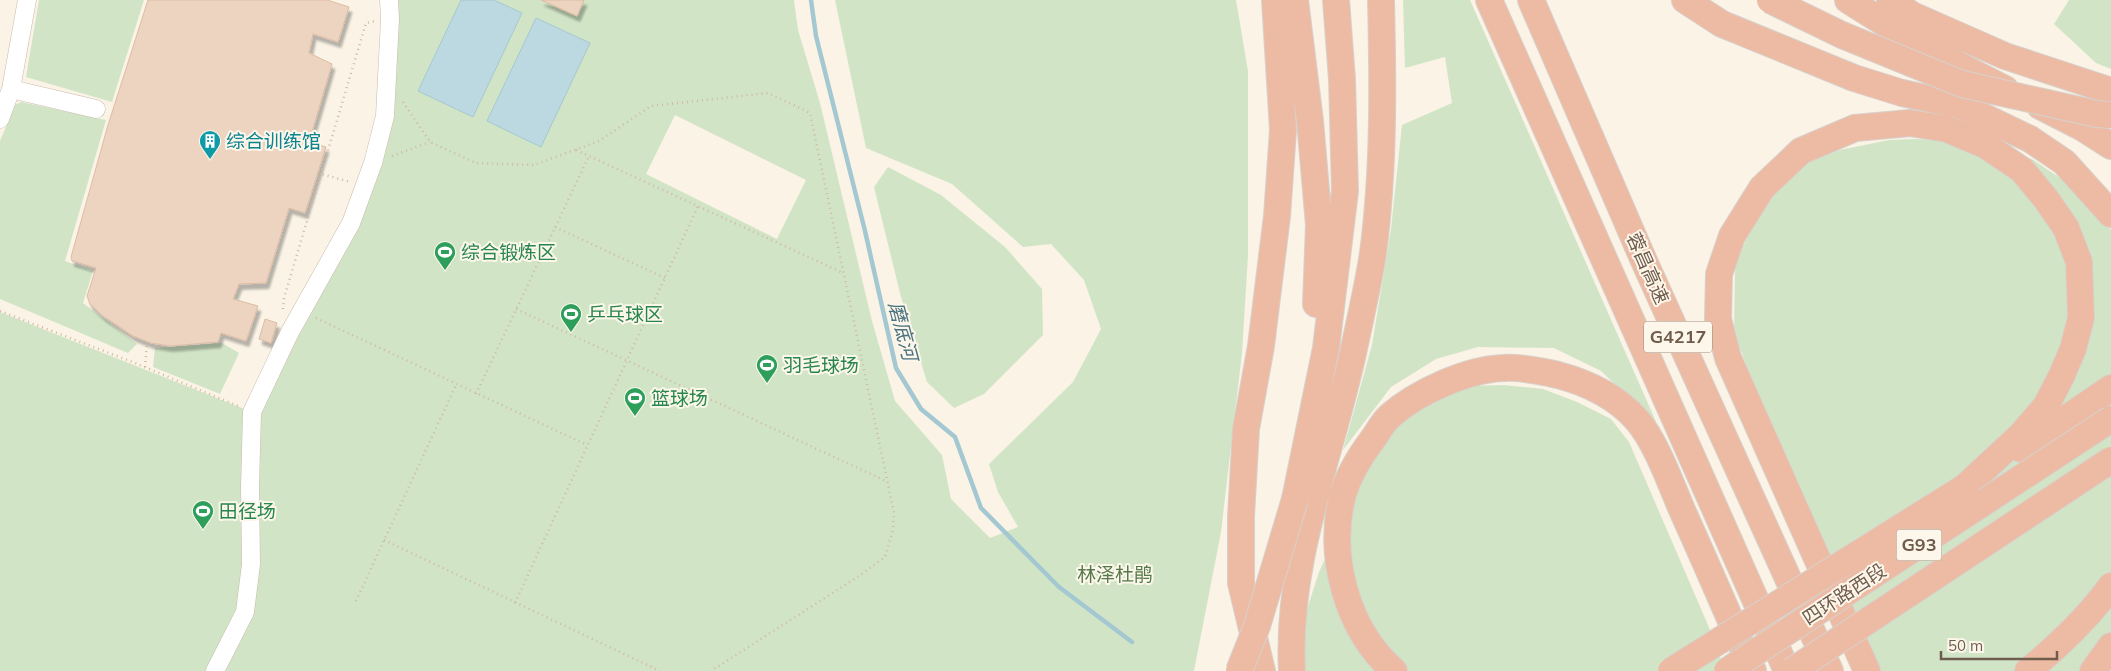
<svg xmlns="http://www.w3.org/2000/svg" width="2111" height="671" font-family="Mulish,'Noto Sans SC',sans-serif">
	<defs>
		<filter id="shadow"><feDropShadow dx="3" dy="5.5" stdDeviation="1" flood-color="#0004"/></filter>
	</defs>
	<rect width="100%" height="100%" fill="#faf3e6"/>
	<path fill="#d1e5c6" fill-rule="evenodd" d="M39 0H144L112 102 26 77Z
		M389 0H794L798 30 820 103 872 321 895 401 942 455 951 499 990 538 1018 527 998 492 989 464 1073 382 1101 329 1084 280 1051 244 1023 247 952 184 866 148 835 0H1236L1248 71V255L1242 353 1221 532 1194 671H0V312L252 412 373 163ZM675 115 806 180 777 239 646 174Z
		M1403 0H1470L1657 424 1601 371 1554 348 1478 347 1436 359 1391 387 1343 450 1372 345 1391 229 1402 125 1452 103 1445 57 1405 68Z
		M2069 0H2111V69L2096 63 2054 24Z
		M21 102 106 120 65 261 93 271 83 303 137 344 128 353 0 299V141L15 105Z
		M1915 139 1940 140 2032 159 2076 189 2111 230V671H1879L1759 398 1734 333 1735 269 1742 248 1772 190 1807 161 1840 150 1889 140Z
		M888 167 941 195 1005 247 1042 289 1043 335 984 394 954 408 927 382 901 297 874 187Z
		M222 343 239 353 220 394 153 367 155 348Z
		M1503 385 1543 389 1577 402 1611 419 1629 442 1708 625 1725 671H1300L1301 628 1319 572 1367 467 1383 441 1404 421 1430 401 1465 386Z"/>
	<path fill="#bcd9e1" stroke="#a4c8d1" d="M461 0H494L522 13 473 117 418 91Z
		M536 18 590 43 541 147 487 121Z"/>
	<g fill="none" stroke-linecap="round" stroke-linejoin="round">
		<path stroke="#a4c8d1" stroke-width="4.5" d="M811 0 816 36 865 231 896 368 921 409 955 437 981 508 1059 587 1132 642"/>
	</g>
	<path fill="#ecd4c0" stroke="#ddbca2" filter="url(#shadow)" d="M148 0H327L349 7 338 42 313 34 309 53 332 64 309 142 326 147 305 213 289 208 266 283 239 284 233 299 258 306 246 341 221 333 218 342 170 346 151 343 133 336 103 316 90 304 87 296 96 268 76 262 72 261 71 257 108 125Z
		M541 0H584L577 16Z
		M265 319 277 323 271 343 259 339Z"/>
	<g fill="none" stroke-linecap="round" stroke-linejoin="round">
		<g stroke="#cabbad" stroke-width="19">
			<path id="minor" d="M11 89 96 109
				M0 119 11 89 27 0
				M215 671 245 612 251 564 250 488 252 412 290 332 351 223 373 163 385 116 390 19 389 0"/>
		</g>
		<g stroke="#d7d1cd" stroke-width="28">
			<path id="highway" d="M1295 0 1310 121 1319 225 1316 304
				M1489 0 1787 671
				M1531 0 1644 261 1830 671
				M1685 0 1722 24 1854 78 1902 93 1959 105 2030 139 2064 162 2111 214
				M1848 0C1899 33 1951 62 2005 89
				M1890 0 1912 15 2005 56 2111 91
				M2040 106 2083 128 2111 146
				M2021 449 2111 388
				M1295 499 1326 348 1345 191 1342 79 1336 0
				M1262 671 1241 583V516L1246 429 1261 346 1277 216 1283 130 1275 0
				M1292 671C1286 561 1330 459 1353 353 1360 320 1368 286 1373 253 1384 170 1383 84 1381 0
				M1394 671C1346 629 1327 555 1343 494 1349 474 1360 456 1373 439 1378 432 1383 422 1390 416 1417 392 1468 369 1504 368 1522 367 1541 371 1558 375 1588 383 1616 396 1637 420 1656 442 1670 482 1682 510 1706 563 1729 617 1753 671
				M1867 671 1728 358 1718 319 1719 274 1732 236 1762 188 1801 151 1855 128 1910 123 1947 129 1985 145 2022 170 2046 199 2066 228 2079 262 2081 318 2073 349 2061 377 2046 406 2021 435 1965 487
				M2028 671C2058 646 2088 618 2111 586
				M2093 671 2111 646"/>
		</g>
		<path stroke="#d0b8a4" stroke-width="2.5" stroke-dasharray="1 4" stroke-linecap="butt" d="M403 102 430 142 476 163 534 165 599 141 651 106 768 93 810 113 894 513 893 530 885 557 859 576 711 671
			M576 150 843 273
			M392 156 430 142
			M318 173 350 182
			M555 227 665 278
			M283 309 284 298 366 23 375 21
			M516 309 888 482
			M0 311 135 363 238 406
			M316 318 587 445
			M145 367 147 342
			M476 394 589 156
			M384 540 660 671
			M356 601 456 385
			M515 603 698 206"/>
		<use href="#minor" stroke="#fff" stroke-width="18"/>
		<use href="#highway" stroke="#edbba3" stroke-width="26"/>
		<g stroke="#d7d1cd" stroke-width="28" stroke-linecap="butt">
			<path id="highway-bridge" d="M1770 0 1842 35 1962 84 2097 114 2111 115
				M1239 671 1257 626 1295 499
				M1671 671 1965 487
				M1727 671 2111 419
				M1792 671 2111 460"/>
		</g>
		<use href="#highway-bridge" stroke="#edbba3" stroke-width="26"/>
	</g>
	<defs>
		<g id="building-pin" transform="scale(1.125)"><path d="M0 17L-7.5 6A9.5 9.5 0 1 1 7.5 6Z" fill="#0f9aa8" stroke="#fdf7eb"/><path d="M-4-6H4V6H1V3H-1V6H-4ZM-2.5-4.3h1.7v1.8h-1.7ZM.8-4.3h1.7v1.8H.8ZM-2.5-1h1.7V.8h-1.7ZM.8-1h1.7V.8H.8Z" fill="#fff"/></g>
		<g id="stadium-pin" transform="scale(1.125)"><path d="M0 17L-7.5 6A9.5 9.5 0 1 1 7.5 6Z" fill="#2e9e5b" stroke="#fdf7eb"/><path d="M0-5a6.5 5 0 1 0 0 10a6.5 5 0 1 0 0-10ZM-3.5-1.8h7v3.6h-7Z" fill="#fff"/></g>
	</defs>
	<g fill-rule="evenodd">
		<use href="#building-pin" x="210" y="141"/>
		<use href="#stadium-pin" x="445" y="252"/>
		<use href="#stadium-pin" x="571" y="314"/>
		<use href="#stadium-pin" x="767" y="365"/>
		<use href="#stadium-pin" x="635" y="398"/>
		<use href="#stadium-pin" x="203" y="511"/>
	</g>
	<g text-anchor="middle" stroke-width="4" stroke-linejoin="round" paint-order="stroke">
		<g fill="#fdf7eb" stroke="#9a8a7c" stroke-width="1">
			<rect x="1644" y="321.5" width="68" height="31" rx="4"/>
			<rect x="1896.5" y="529.5" width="45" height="31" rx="4"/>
		</g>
		<g font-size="18" font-weight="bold" fill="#705c4d">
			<text x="1678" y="343">G4217</text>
			<text x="1919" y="551">G93</text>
		</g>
		<g font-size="19" fill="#0d838f" stroke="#fdf7eb" text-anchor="start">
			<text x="226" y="148">综合训练馆</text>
		</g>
		<g font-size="19" fill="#27864d" stroke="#fdf7eb" text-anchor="start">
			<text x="461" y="259">综合锻炼区</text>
			<text x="587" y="321">乒乓球区</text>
			<text x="783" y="372">羽毛球场</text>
			<text x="651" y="405">篮球场</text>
			<text x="219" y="518">田径场</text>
		</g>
		<g font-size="19" fill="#705c4d" stroke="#fdf7eb">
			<text transform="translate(1648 268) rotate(66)" y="7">蓉昌高速</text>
			<text transform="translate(1844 594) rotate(-33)" y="7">四环路西段</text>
		</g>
		<g font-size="19" fill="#557a4a" stroke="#fdf7eb">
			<text x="1115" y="581">林泽杜鹃</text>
		</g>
		<g font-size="20" font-style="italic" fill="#4a7480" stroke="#fdf7eb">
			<text transform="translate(903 331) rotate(75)" y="7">磨底河</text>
		</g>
	</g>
	<path d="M1941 651v8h116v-8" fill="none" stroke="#705c4d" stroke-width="2.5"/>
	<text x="1948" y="651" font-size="15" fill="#705c4d" stroke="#fdf7eb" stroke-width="4" paint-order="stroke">50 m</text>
</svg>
